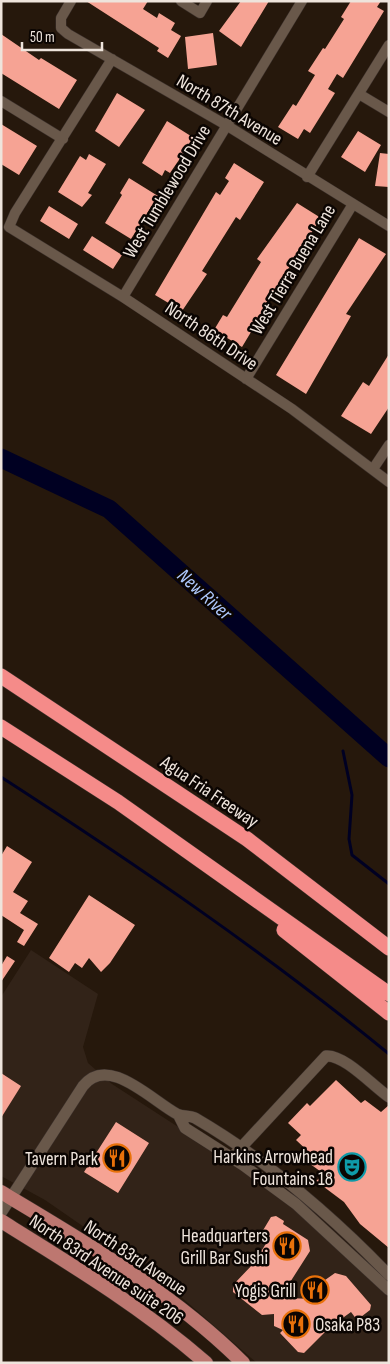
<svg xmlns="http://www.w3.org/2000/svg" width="390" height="1364" font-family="'Sofia Sans Condensed',sans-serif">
	<rect width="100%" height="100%" fill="#26180c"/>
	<path fill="#322318" d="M31 950 98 994 83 1047 88 1063 112 1084 263 1182 368 1275 389 1298V1363H257L165 1283 45 1200 1 1176V997Z"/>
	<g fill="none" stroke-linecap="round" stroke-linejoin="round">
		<path stroke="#002" stroke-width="3" d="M343 751 352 795 349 839 352 855 389 884
			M1 777C134 863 266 953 389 1054"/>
		<path stroke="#002" stroke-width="19" d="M1 458 109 509 389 758"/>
	</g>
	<path fill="#f6a394" d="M86 1H148L143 9 157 18 159 13 175 23 171 30 181 36 168 58 157 51 159 48Z
		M241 1H269L241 47 219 31Z
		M351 1H381L377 7 384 11 343 78 337 74 328 89 335 93 310 133 304 129 298 139 278 127 293 104 296 106 315 75 308 71 323 48 325 49 344 19 341 17Z
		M213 33 217 65 188 69 185 37Z
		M1 34 39 60 41 58 77 80 59 109 1 73Z
		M117 93 145 110 119 147 95 131Z
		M167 121 194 138 170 173 165 170 162 176 142 163Z
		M1 124 37 146 19 175 1 164Z
		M358 131 381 145 365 172 341 157Z
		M380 153 389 154V187L375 186Z
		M89 154 106 164 88 193 92 195 82 207 58 192 80 156 86 160Z
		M234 163 264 182 240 220 236 217 202 271 207 274 182 311 155 295 216 192 220 195 229 181 225 178Z
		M129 178 158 196 131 239 105 223 122 195 120 193Z
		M297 203 321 218 263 308 265 309 242 347 214 330 223 315 227 317 261 262 257 259Z
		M49 206 78 224 69 239 40 221Z
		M92 236 122 255 113 269 83 250Z
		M359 238 386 254 346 314 351 316 306 394 276 375Z
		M389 354V407L371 434 341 416 363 382 369 386Z
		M7 846 32 862 13 892 28 901 20 913 38 924 24 946 17 942 24 930 1 915V856Z
		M89 895 135 925 110 963 101 972 89 958 82 968 75 963 69 972 49 958Z
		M7 956 15 961 1 982V966Z
		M1 1073 21 1086 1 1118Z
		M336 1080 361 1103 365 1100 381 1112 389 1105V1248L360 1224 344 1202 316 1181 324 1174 306 1161 312 1155 296 1140 301 1135 288 1123 307 1103 310 1106Z
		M116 1122 149 1143 118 1193 84 1172Z
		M276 1216 284 1221 283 1224 308 1240 310 1251 287 1287 288 1298 313 1299 308 1292 335 1273 346 1276 371 1305 370 1310 357 1320 351 1312 330 1327 304 1353 298 1352 280 1333 283 1330 274 1326V1314L262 1315 233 1292V1285L254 1263 270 1237 262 1232 271 1217Z"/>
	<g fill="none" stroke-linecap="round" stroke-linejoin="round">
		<g stroke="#3c312c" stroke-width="11">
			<path id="minor" d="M71 1 61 18V28L68 34 226 125 389 226
				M181 1 200 13 207 1
				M112 59 15 213 9 227 123 297 292 409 389 482
				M359 94 389 112
				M1 101 63 139
				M307 177 389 45
				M123 297 302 1
				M246 379 353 204
				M373 469 389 445"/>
		</g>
		<g stroke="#3c312c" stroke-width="12">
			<path id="tertiary" d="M179 1116 185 1128 243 1165 296 1204 389 1290
				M236 1153 326 1056C344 1054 374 1087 389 1097
				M1 1213 83 1086C108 1054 151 1100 177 1114 182 1117 189 1115 195 1118 267 1160 331 1215 389 1275"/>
		</g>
		<g stroke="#3c312c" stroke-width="15">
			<path id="primary" d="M1 1192C85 1242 174 1294 243 1363
				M1 1221C72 1265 143 1308 206 1363"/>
		</g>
		<g stroke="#3c312c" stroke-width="16">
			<path id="motorway" d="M1 676 247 839 389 948
				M1 727 118 802 389 994
				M284 930 389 1013"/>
		</g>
		<use href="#minor" stroke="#69584a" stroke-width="10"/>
		<use href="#tertiary" stroke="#69584a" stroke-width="11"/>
		<use href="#primary" stroke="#bd7770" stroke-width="14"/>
		<use href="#motorway" stroke="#f58b89" stroke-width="15"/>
	</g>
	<defs>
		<g id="restaurant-ring" transform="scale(1.4375)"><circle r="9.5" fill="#0b0502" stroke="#e8710a" stroke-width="1.5"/><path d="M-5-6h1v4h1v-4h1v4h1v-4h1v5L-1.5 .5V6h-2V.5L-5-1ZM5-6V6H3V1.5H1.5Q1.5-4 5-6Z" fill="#e8710a"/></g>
		<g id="theatre-ring" transform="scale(1.4375)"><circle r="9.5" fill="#0b0502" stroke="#0f9aa8" stroke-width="1.5"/><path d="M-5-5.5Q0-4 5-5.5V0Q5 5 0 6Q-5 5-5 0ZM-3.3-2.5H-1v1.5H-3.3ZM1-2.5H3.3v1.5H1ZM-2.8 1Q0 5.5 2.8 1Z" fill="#0f9aa8"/></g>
	</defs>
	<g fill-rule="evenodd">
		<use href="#restaurant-ring" x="117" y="1158"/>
		<use href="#theatre-ring" x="352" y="1167"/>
		<use href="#restaurant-ring" x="287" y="1246"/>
		<use href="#restaurant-ring" x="315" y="1290"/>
		<use href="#restaurant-ring" x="296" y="1324"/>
	</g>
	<g text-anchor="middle" stroke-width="5" stroke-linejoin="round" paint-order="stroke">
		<g font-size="19" fill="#eee4dc" stroke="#0b0502">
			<text transform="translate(230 109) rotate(31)" y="7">North 87th Avenue</text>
			<text transform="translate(166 191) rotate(-59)" y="7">West Tumblewood Drive</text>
			<text transform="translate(292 269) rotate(-59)" y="7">West Tierra Buena Lane</text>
			<text transform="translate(212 335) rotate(34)" y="7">North 86th Drive</text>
			<text transform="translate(210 791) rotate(34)" y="7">Agua Fria Freeway</text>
			<text transform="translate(136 1257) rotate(34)" y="7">North 83rd Avenue</text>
			<text transform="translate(107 1269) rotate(34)" y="7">North 83rd Avenue suite 206</text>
		</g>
		<g font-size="19" fill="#eee4dc" stroke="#0b0502" text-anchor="end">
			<text x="333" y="1163">Harkins Arrowhead<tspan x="333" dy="22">Fountains 18</tspan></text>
			<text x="98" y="1165">Tavern Park</text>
			<text x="268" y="1242">Headquarters<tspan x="268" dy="22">Grill Bar Sushi</tspan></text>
			<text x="296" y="1297">Yogis Grill</text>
			<text x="315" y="1331" text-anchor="start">Osaka P83</text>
		</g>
		<g font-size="20" font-style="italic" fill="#adc7fb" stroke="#0b0502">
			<text transform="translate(205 594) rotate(42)" y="7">New River</text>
		</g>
	</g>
	<rect width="390" height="1364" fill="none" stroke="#eee4dc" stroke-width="5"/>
	<path d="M22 42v8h80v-8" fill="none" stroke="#eee4dc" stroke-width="2.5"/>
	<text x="30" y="42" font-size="15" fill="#eee4dc" stroke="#0b0502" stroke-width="4" paint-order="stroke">50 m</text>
</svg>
